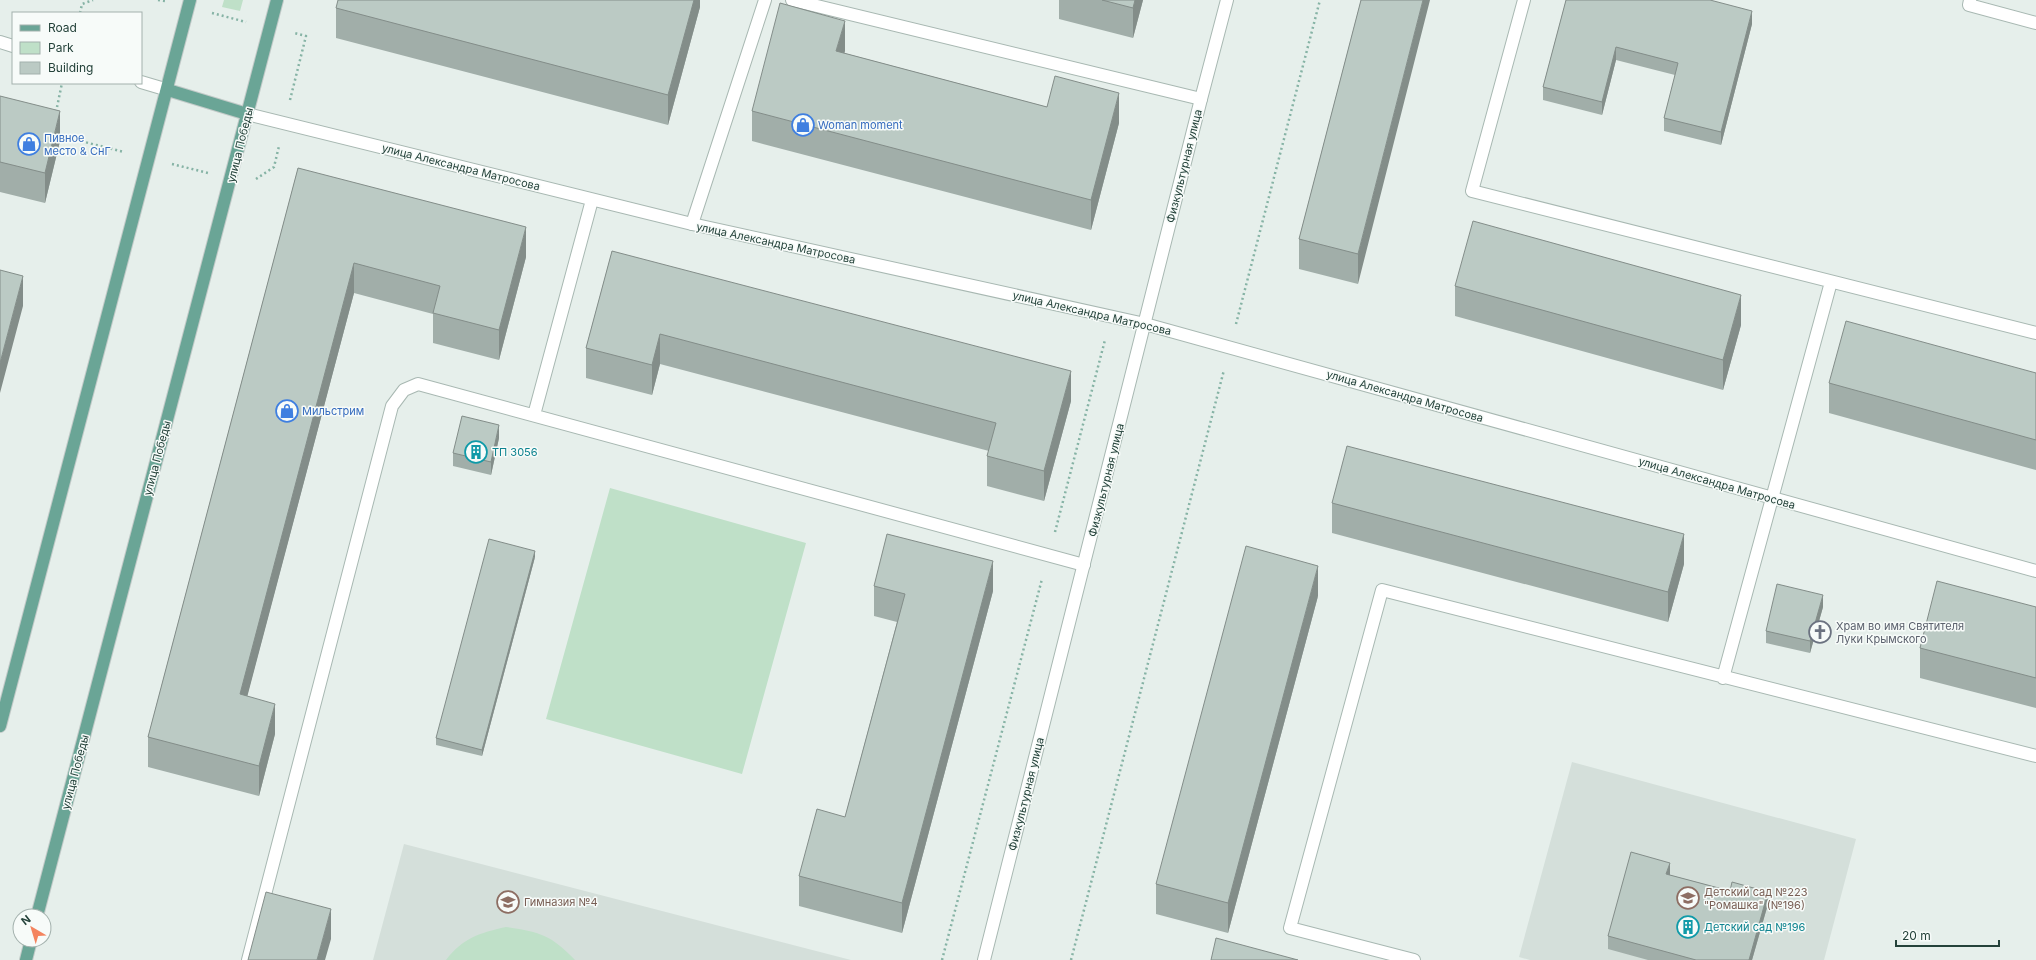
<svg xmlns="http://www.w3.org/2000/svg" width="2036" height="960" font-family="Inter,sans-serif">
	<rect width="100%" height="100%" fill="#e6efeb"/>
	<path fill="#d4dfda" d="M1572 762 1856 839 1824 960H1530L1519 957Z
		M404 844 851 960H373Z"/>
	<path fill="#bfe0c8" d="M224 0H243L240 11 222 7Z
		M610 488 806 543 742 774 546 719Z
		M506 927C540 932 551 935 575 960H446C463 938 479 933 506 927Z"/>
	<g fill="none" stroke-linecap="round" stroke-linejoin="round">
		<g stroke="#a8b8b2" stroke-width="14">
			<path id="service" d="M792 0 1201 99
				M1524 0 1472 191 2036 333
				M1970 0 1969 5 2036 23
				M692 224 765 0
				M534 415 592 200
				M1723 678 1831 282
				M248 960 392 406 404 390 418 384 1084 565
				M1414 960 1290 928 1382 590 2036 756"/>
		</g>
		<g stroke="#a8b8b2" stroke-width="14">
			<path id="tertiary" d="M0 42 13 46
				M141 82 168 90
				M247 114 692 224 1145 324 2036 571
				M984 960 1201 99 1227 0"/>
		</g>
		<g stroke="#c2cac8" stroke-width="14">
			<path id="primary" d="M168 90 247 114
				M0 726 190 0
				M37 916 277 0
				M26 960 31 940"/>
		</g>
		<path stroke="#86b3a5" stroke-width="2.5" stroke-dasharray="2 3" stroke-linecap="butt" d="M158 0 165 1
			M80 13 82 4 93 0
			M212 13 246 22
			M290 100 306 36 294 33
			M56 112 62 83
			M57 135 124 152
			M172 164 208 173
			M256 179 274 167 279 146
			M1236 324 1320 0
			M1055 532 1105 340
			M942 960 1042 579
			M1071 960 1224 370"/>
		<use href="#service" stroke="#fff" stroke-width="12"/>
		<use href="#tertiary" stroke="#fff" stroke-width="12"/>
		<use href="#primary" stroke="#6aa596" stroke-width="12"/>
	</g>
	<path fill="#a1aea9" d="M700 0V7L668 125 336 38V8Z
		M1059 0H1143L1133 38 1059 19Z
		M1361 0 1358 284 1299 269V239Z
		M1566 0 1752 24 1721 145 1664 131V118L1675 75 1616 60 1602 115 1543 100V87Z
		M845 51 844 53 1047 107 1119 123 1091 230 752 141V111Z
		M0 96 60 141 45 203 0 192Z
		M298 168 526 257 499 360 433 343V314L354 293 247 696 275 734 259 796 148 767V737Z
		M612 251 1071 401 1044 501 987 486V456L989 451 660 364 652 395 586 378V348Z
		M1455 286 1741 325 1723 390 1455 316Z
		M2036 373V470L1829 413V383Z
		M499 438 491 475 453 466V453Z
		M1332 503 1684 564 1668 622 1332 533Z
		M535 557 482 756 436 745V738Z
		M874 586 993 591 902 933 799 906V876L845 817 897 622 874 616Z
		M1318 596 1228 933 1156 914V884Z
		M1823 607 1810 653 1766 643V631Z
		M2036 607V708L1920 678V648Z
		M1670 875 1730 891 1768 904 1752 960H1648L1608 949V936Z"/>
	<path fill="#838d89" d="M694 0H700V7L668 125V95Z
		M1135 0H1143L1133 38V8Z
		M1423 0H1430L1358 284V254Z
		M1752 11V24L1721 145V132Z
		M845 21V51L836 81V51Z
		M1616 47V60L1602 115V102Z
		M1119 93V123L1091 230V200Z
		M60 111V141L45 203V173Z
		M526 227V257L499 360V330Z
		M354 263V293L240 724V694Z
		M23 276V306L0 393V363Z
		M1741 295V325L1723 390V360Z
		M660 334V364L652 395V365Z
		M1071 371V401L1044 501V471Z
		M499 425V438L491 475V462Z
		M1684 534V564L1668 622V592Z
		M535 551V557L482 756V750Z
		M993 561V591L902 933V903Z
		M1318 566V596L1228 933V903Z
		M1823 595V607L1810 653V641Z
		M275 704V734L259 796V766Z
		M1670 863V876L1666 874Z
		M1768 892V904L1752 960H1749Z
		M331 909V939L325 960H317Z"/>
	<path fill="#bbcac4" stroke="#838d89" d="M338 0H694L668 95 336 8Z
		M1102 0H1135L1133 8Z
		M1361 0H1423L1358 254 1299 239Z
		M1566 0H1710L1752 11 1721 132 1664 118 1678 63 1616 47 1602 102 1543 87Z
		M780 3 845 21 836 51 1047 107 1055 76 1119 93 1091 200 752 111Z
		M0 96 60 111 45 173 0 162Z
		M298 168 526 227 499 330 433 313 440 286 354 263 240 694 275 704 259 766 148 737Z
		M1473 221 1741 295 1723 360 1455 286Z
		M612 251 1071 371 1044 471 987 456 996 423 660 334 652 365 586 348Z
		M0 270 23 276 0 363Z
		M1846 321 2036 373V440L1829 383Z
		M462 416 499 425 491 462 453 453Z
		M1347 446 1684 534 1668 592 1332 503Z
		M887 534 993 561 902 903 799 876 817 809 845 817 905 594 874 586Z
		M489 539 535 551 482 750 436 738Z
		M1246 546 1318 566 1228 903 1156 884Z
		M1937 581 2036 607V678L1920 648Z
		M1777 584 1823 595 1810 641 1766 631Z
		M1631 852 1670 863 1666 874 1730 891 1732 882 1768 892 1749 960H1696L1608 936Z
		M266 892 331 909 317 960H248Z
		M1216 938 1298 960H1211Z"/>
	<defs>
		<g id="shop-ring" transform="scale(1.15)"><circle r="9.5" fill="#f7fbf9" stroke="#3f7fe0" stroke-width="1.5"/><path d="M-5-2.5h2.3a2.7 3.5 0 0 1 5.4 0H5L5.5 6h-11ZM-1.5-2.5h3a1.5 2.3 0 0 0-3 0Z" fill="#3f7fe0"/></g>
		<g id="building-ring" transform="scale(1.15)"><circle r="9.5" fill="#f7fbf9" stroke="#0f9aa8" stroke-width="1.5"/><path d="M-4-6H4V6H1V3H-1V6H-4ZM-2.5-4.3h1.7v1.8h-1.7ZM.8-4.3h1.7v1.8H.8ZM-2.5-1h1.7V.8h-1.7ZM.8-1h1.7V.8H.8Z" fill="#0f9aa8"/></g>
		<g id="church-ring" transform="scale(1.15)"><circle r="9.5" fill="#f7fbf9" stroke="#6b7280" stroke-width="1.5"/><path d="M-1.2-6h2.4v3.5h3.3v2.4h-3.3V6h-2.4V-.1h-3.3v-2.4h3.3Z" fill="#6b7280"/></g>
		<g id="school-ring" transform="scale(1.15)"><circle r="9.5" fill="#f7fbf9" stroke="#8d6e63" stroke-width="1.5"/><path d="M0-5L7-2L0 1L-7-2ZM-4 1L0 2.5L4 1V4Q0 6-4 4Z" fill="#8d6e63"/></g>
	</defs>
	<g fill-rule="evenodd">
		<use href="#shop-ring" x="803" y="125"/>
		<use href="#shop-ring" x="29" y="144"/>
		<use href="#shop-ring" x="287" y="411"/>
		<use href="#building-ring" x="476" y="452"/>
		<use href="#church-ring" x="1820" y="632"/>
		<use href="#school-ring" x="1688" y="898"/>
		<use href="#school-ring" x="508" y="902"/>
		<use href="#building-ring" x="1688" y="927"/>
	</g>
	<g text-anchor="middle" stroke-width="3" stroke-linejoin="round" paint-order="stroke">
		<g font-size="11" fill="#366cbe" stroke="#f7fbf9" text-anchor="start">
			<text x="818" y="129">Woman moment</text>
			<text x="44" y="142">Пивное<tspan x="44" dy="13">место &amp; СнГ</tspan></text>
			<text x="302" y="415">Мильстрим</text>
		</g>
		<g font-size="11" fill="#24423a" stroke="#f7fbf9">
			<text transform="translate(240 145) rotate(-76)" y="4">улица Победы</text>
			<text transform="translate(1184 166) rotate(-76)" y="4">Физкультурная улица</text>
			<text transform="translate(461 167) rotate(14)" y="4">улица Александра Матросова</text>
			<text transform="translate(776 243) rotate(12)" y="4">улица Александра Матросова</text>
			<text transform="translate(1092 313) rotate(13)" y="4">улица Александра Матросова</text>
			<text transform="translate(1405 396) rotate(16)" y="4">улица Александра Матросова</text>
			<text transform="translate(157 458) rotate(-75)" y="4">улица Победы</text>
			<text transform="translate(1106 480) rotate(-76)" y="4">Физкультурная улица</text>
			<text transform="translate(1717 483) rotate(16)" y="4">улица Александра Матросова</text>
			<text transform="translate(75 772) rotate(-75)" y="4">улица Победы</text>
			<text transform="translate(1026 794) rotate(-76)" y="4">Физкультурная улица</text>
		</g>
		<g font-size="11" fill="#0d838f" stroke="#f7fbf9" text-anchor="start">
			<text x="492" y="456">ТП 3056</text>
			<text x="1704" y="931">Детский сад №196</text>
		</g>
		<g font-size="11" fill="#5b616d" stroke="#f7fbf9" text-anchor="start">
			<text x="1836" y="630">Храм во имя Святителя<tspan x="1836" dy="13">Луки Крымского</tspan></text>
		</g>
		<g font-size="11" fill="#785e54" stroke="#f7fbf9" text-anchor="start">
			<text x="1704" y="896">Детский сад №223<tspan x="1704" dy="13">"Ромашка" (№196)</tspan></text>
			<text x="524" y="906">Гимназия №4</text>
		</g>
	</g>
	<rect x="12" y="12" width="130" height="72" fill="#f7fbf9" stroke="#a3b1ad"/>
	<rect x="20" y="25" width="20" height="6" fill="#6aa596" stroke="#a3b1ad"/>
	<text x="48" y="32" font-size="12" fill="#24423a">Road</text>
	<rect x="20" y="42" width="20" height="12" fill="#bfe0c8" stroke="#a3b1ad"/>
	<text x="48" y="52" font-size="12" fill="#24423a">Park</text>
	<rect x="20" y="62" width="20" height="12" fill="#bbcac4" stroke="#a3b1ad"/>
	<text x="48" y="72" font-size="12" fill="#24423a">Building</text>
	<g transform="translate(32 928) rotate(322)"><circle r="19" fill="#f7fbf9" stroke="#a3b1ad"/>
	<path d="M0-3L7 15L0 10L-7 15Z" fill="#f4845f"/>
	<text y="-6" font-size="11" font-weight="bold" text-anchor="middle" fill="#24423a">N</text>
	</g>
	<path d="M1896 940v6h103v-6" fill="none" stroke="#24423a" stroke-width="2"/>
	<text x="1902" y="940" font-size="12" fill="#24423a" stroke="#f7fbf9" stroke-width="3" paint-order="stroke">20 m</text>
</svg>
